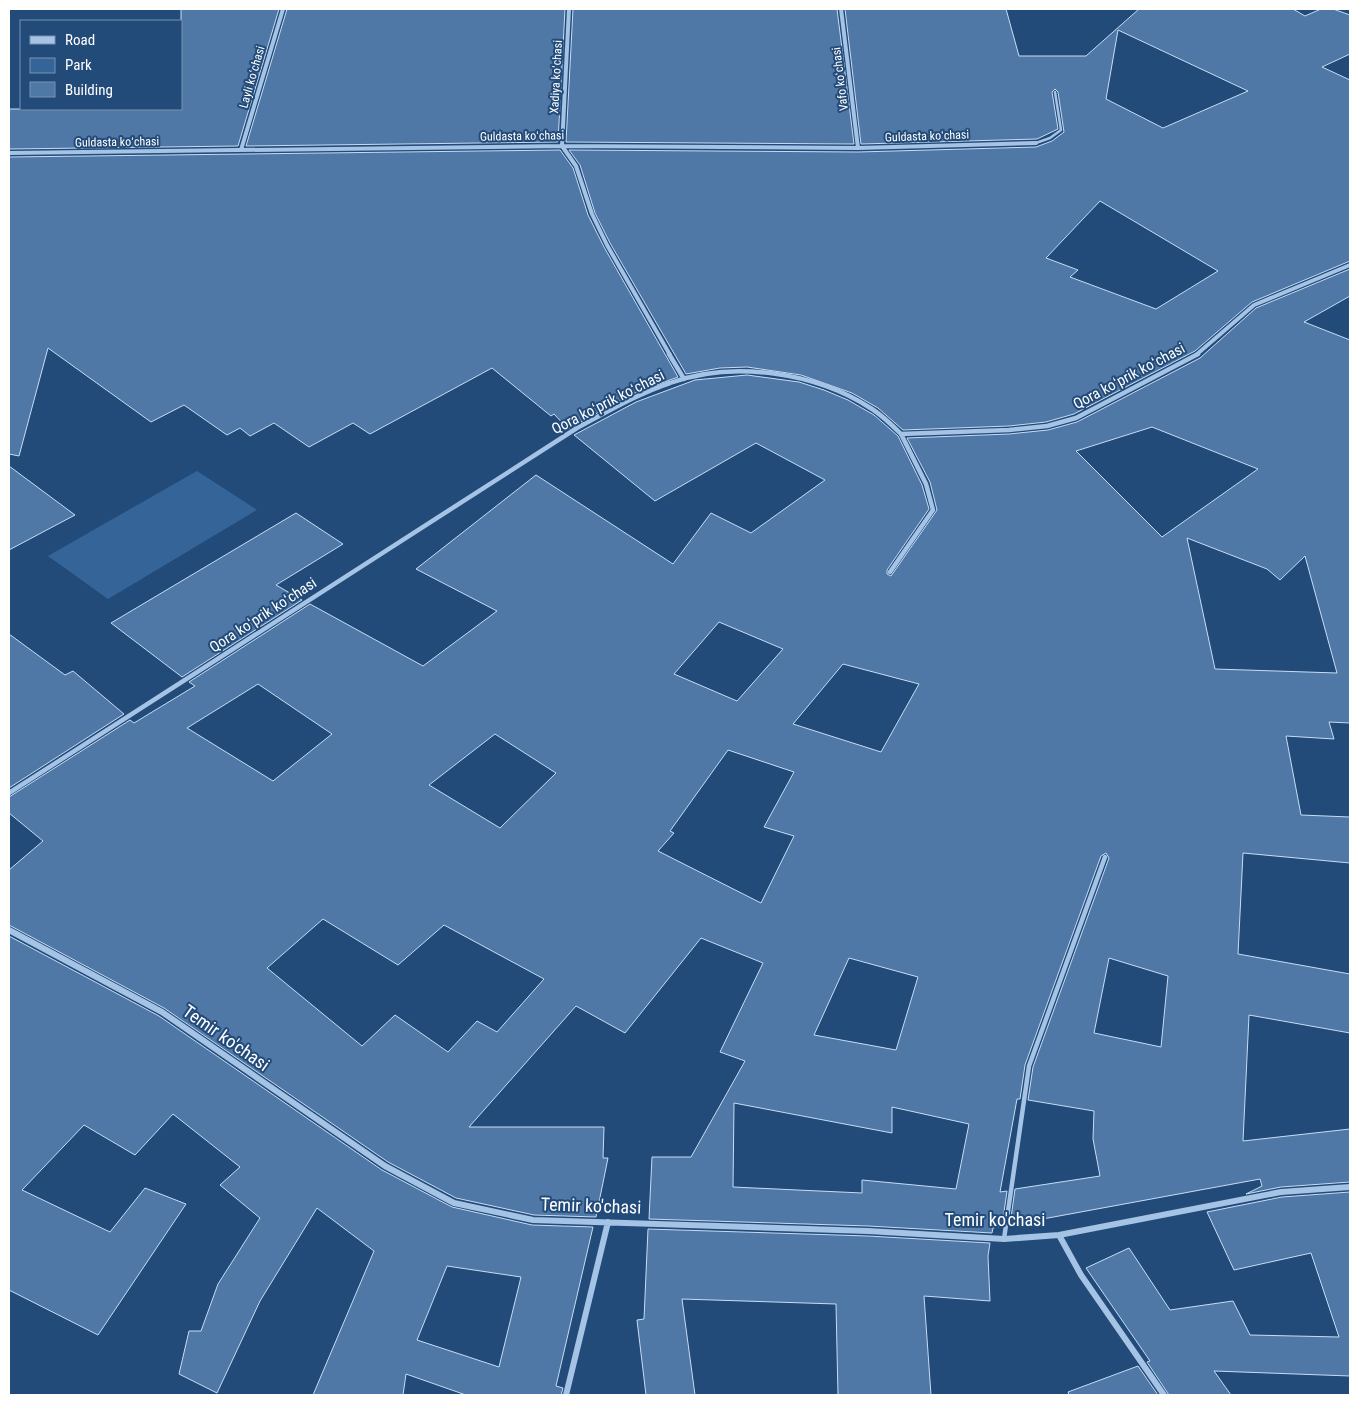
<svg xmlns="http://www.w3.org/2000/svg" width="1359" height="1404" font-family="'Roboto Condensed',sans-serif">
	<rect width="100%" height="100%" fill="#224b7a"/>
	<path fill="#356598" d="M197 471 257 510 108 599 48 556Z"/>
	<path fill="#4f78a6" stroke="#c7ddf4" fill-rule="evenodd" d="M181 9H279L238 146 9 149V109H181Z
		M287 9H565L558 142 246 146Z
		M573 9H837L854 144 566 142Z
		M845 9H1006L1019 56H1086L1139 9H1293L1305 16 1321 9H1333L1350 15V54L1322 67 1350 80V261L1252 302 1195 351 1074 414 1046 422 1009 426 903 430 878 408 852 393 801 375 747 367 720 368 686 374 610 243 595 213 580 165 569 150 858 152 1036 147 1052 141 1064 132 1058 92 1055 89 1052 92 1058 129 1037 139 861 144ZM1118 30 1248 91 1163 128 1106 99ZM1100 201 1218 271 1156 309 1070 277 1078 270 1046 258Z
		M560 150 573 168 588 215 604 247 678 377 632 394 568 429 554 414 551 416 492 368 370 434 353 423 309 447 274 423 250 436 240 428 227 435 184 405 151 422 48 348 19 456 9 454V157Z
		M1350 269V296L1304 322 1350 340V723L1329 722 1334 739 1286 736 1301 815 1350 817V863L1243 853 1238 954 1350 974V1033L1249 1015 1243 1141 1350 1129V1182L1281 1187 1246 1194 1262 1186 1260 1179 1010 1225 1015 1189 1100 1176 1093 1139 1094 1111 1028 1100 1033 1067 1109 858 1106 853 1101 856 1025 1065 1020 1099H1017L1000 1192 1007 1191 1002 1226 993 1228 992 1233 868 1226 649 1219 652 1157H691L745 1061 720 1052 763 963 701 938 625 1033 576 1006 469 1127H604L603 1158H608L596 1217 534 1215 456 1198 388 1162 164 1008 9 925V870L43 841 9 813V797L130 720 134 723 195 686 189 682 310 604 423 666 497 611 416 569 536 475 673 564 711 513 751 533 825 480 756 443 655 501 574 435 636 402 695 380 747 375 799 382 824 390 848 400 874 415 898 436 922 485 929 509 887 570V574L891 576 937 510 930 482 907 438 1009 434 1048 430 1077 422 1200 358 1256 308ZM1152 427 1258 469 1162 537 1076 451ZM1187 538 1267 569 1280 580 1305 556 1337 673 1215 669ZM719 622 783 649 737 701 674 674ZM843 664 919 684 881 752 793 724ZM258 684 332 734 273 781 187 728ZM495 734 556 773 500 828 429 785ZM728 750 794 772 764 827 794 836 761 903 658 851 674 833 670 831ZM323 919 398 965 444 925 544 979 497 1032 477 1021 448 1052 395 1015 362 1046 267 968ZM849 958 918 977 896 1050 814 1035ZM1109 958 1168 976 1161 1047 1094 1033ZM734 1103 892 1133V1107L969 1124 956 1189 862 1180V1193L733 1187Z
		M9 466 75 515 9 550Z
		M296 513 343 544 276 585 302 600 182 677 111 623Z
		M9 634 65 675 73 671 124 714 9 788Z
		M9 936 159 1016 382 1170 452 1207 532 1225 593 1227 556 1386 563 1388 561 1395H466L406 1374 403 1395H313L374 1251 317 1208 260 1301 217 1393 179 1374 189 1331H201L218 1284 260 1218 220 1185 240 1167 173 1114 135 1155 84 1125 22 1190 110 1232 145 1188 186 1204 98 1335 9 1290ZM447 1266 521 1277 499 1367 417 1340Z
		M1350 1192V1376L1214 1371 1231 1395H1169L1147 1362 1150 1361 1086 1268 1129 1248 1170 1310 1233 1301 1250 1335 1339 1337 1311 1253 1234 1270 1207 1212 1282 1197Z
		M648 1229 868 1236 990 1243 988 1256 990 1301 924 1296 931 1395H838L836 1304 682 1299 695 1395H646L637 1320 644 1319Z
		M1138 1366 1158 1395H1069L1068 1392Z"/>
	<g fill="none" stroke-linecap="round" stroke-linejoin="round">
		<path stroke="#a4c3e5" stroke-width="2.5" d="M1036 143 1050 138 1061 130 1055 92"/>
		<path stroke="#a4c3e5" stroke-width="4.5" d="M1004 1239 1029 1066 1105 857"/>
		<path stroke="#a4c3e5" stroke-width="4" d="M569 9 562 146 576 166 592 214 607 245 670 355
			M841 9 858 148
			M241 150 283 9
			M9 153 562 146 858 148 1036 143
			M1196 355 1254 305 1350 265"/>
		<path stroke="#a4c3e5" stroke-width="4.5" d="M669 354 684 379
			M890 572 933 510 926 484 901 434
			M9 793 577 428C607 412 637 394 670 383 733 360 816 372 872 409 883 416 892 425 901 434L1009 430 1047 426 1076 418 1198 354"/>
		<path stroke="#a4c3e5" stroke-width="6" d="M9 930 162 1012 385 1166 454 1203 533 1220 868 1231 1004 1239 1059 1235 1081 1275 1164 1395
			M1059 1235 1281 1192 1350 1187
			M566 1395 608 1222"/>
	</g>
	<g text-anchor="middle" stroke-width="4" stroke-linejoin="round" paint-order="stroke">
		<g font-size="12" fill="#fff" stroke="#224b7a">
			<text transform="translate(252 77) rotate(-74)" y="4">Layli koʻchasi</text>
			<text transform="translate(556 77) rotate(-87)" y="4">Xadiya koʻchasi</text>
			<text transform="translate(840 79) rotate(-97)" y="4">Vafo koʻchasi</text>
			<text transform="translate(522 136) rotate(-1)" y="4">Guldasta koʻchasi</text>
			<text transform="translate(927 136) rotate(-2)" y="4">Guldasta koʻchasi</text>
			<text transform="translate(117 142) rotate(-1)" y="4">Guldasta koʻchasi</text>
		</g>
		<g font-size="15" fill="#fff" stroke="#224b7a">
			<text transform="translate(1129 376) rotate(-28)" y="5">Qora koʻprik koʻchasi</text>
			<text transform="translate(608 402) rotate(-27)" y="5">Qora koʻprik koʻchasi</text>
			<text transform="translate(263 615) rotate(-33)" y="5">Qora koʻprik koʻchasi</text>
		</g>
		<g font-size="18" fill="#fff" stroke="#224b7a">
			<text transform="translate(226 1038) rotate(35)" y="6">Temir ko'chasi</text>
			<text transform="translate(591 1206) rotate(2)" y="6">Temir ko'chasi</text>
			<text x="995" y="1226">Temir ko'chasi</text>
		</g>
	</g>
	<rect width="1359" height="1404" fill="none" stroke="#ffffff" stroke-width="20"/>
	<rect x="20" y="20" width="162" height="90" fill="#224b7a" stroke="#7a93af"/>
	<rect x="30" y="36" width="25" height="8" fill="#a4c3e5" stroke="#7a93af"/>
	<text x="65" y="45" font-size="15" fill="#ffffff">Road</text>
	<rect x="30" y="58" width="25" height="15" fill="#356598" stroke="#7a93af"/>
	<text x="65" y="70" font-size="15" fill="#ffffff">Park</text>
	<rect x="30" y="82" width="25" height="15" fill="#4f78a6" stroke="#7a93af"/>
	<text x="65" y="95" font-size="15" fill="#ffffff">Building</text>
</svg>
